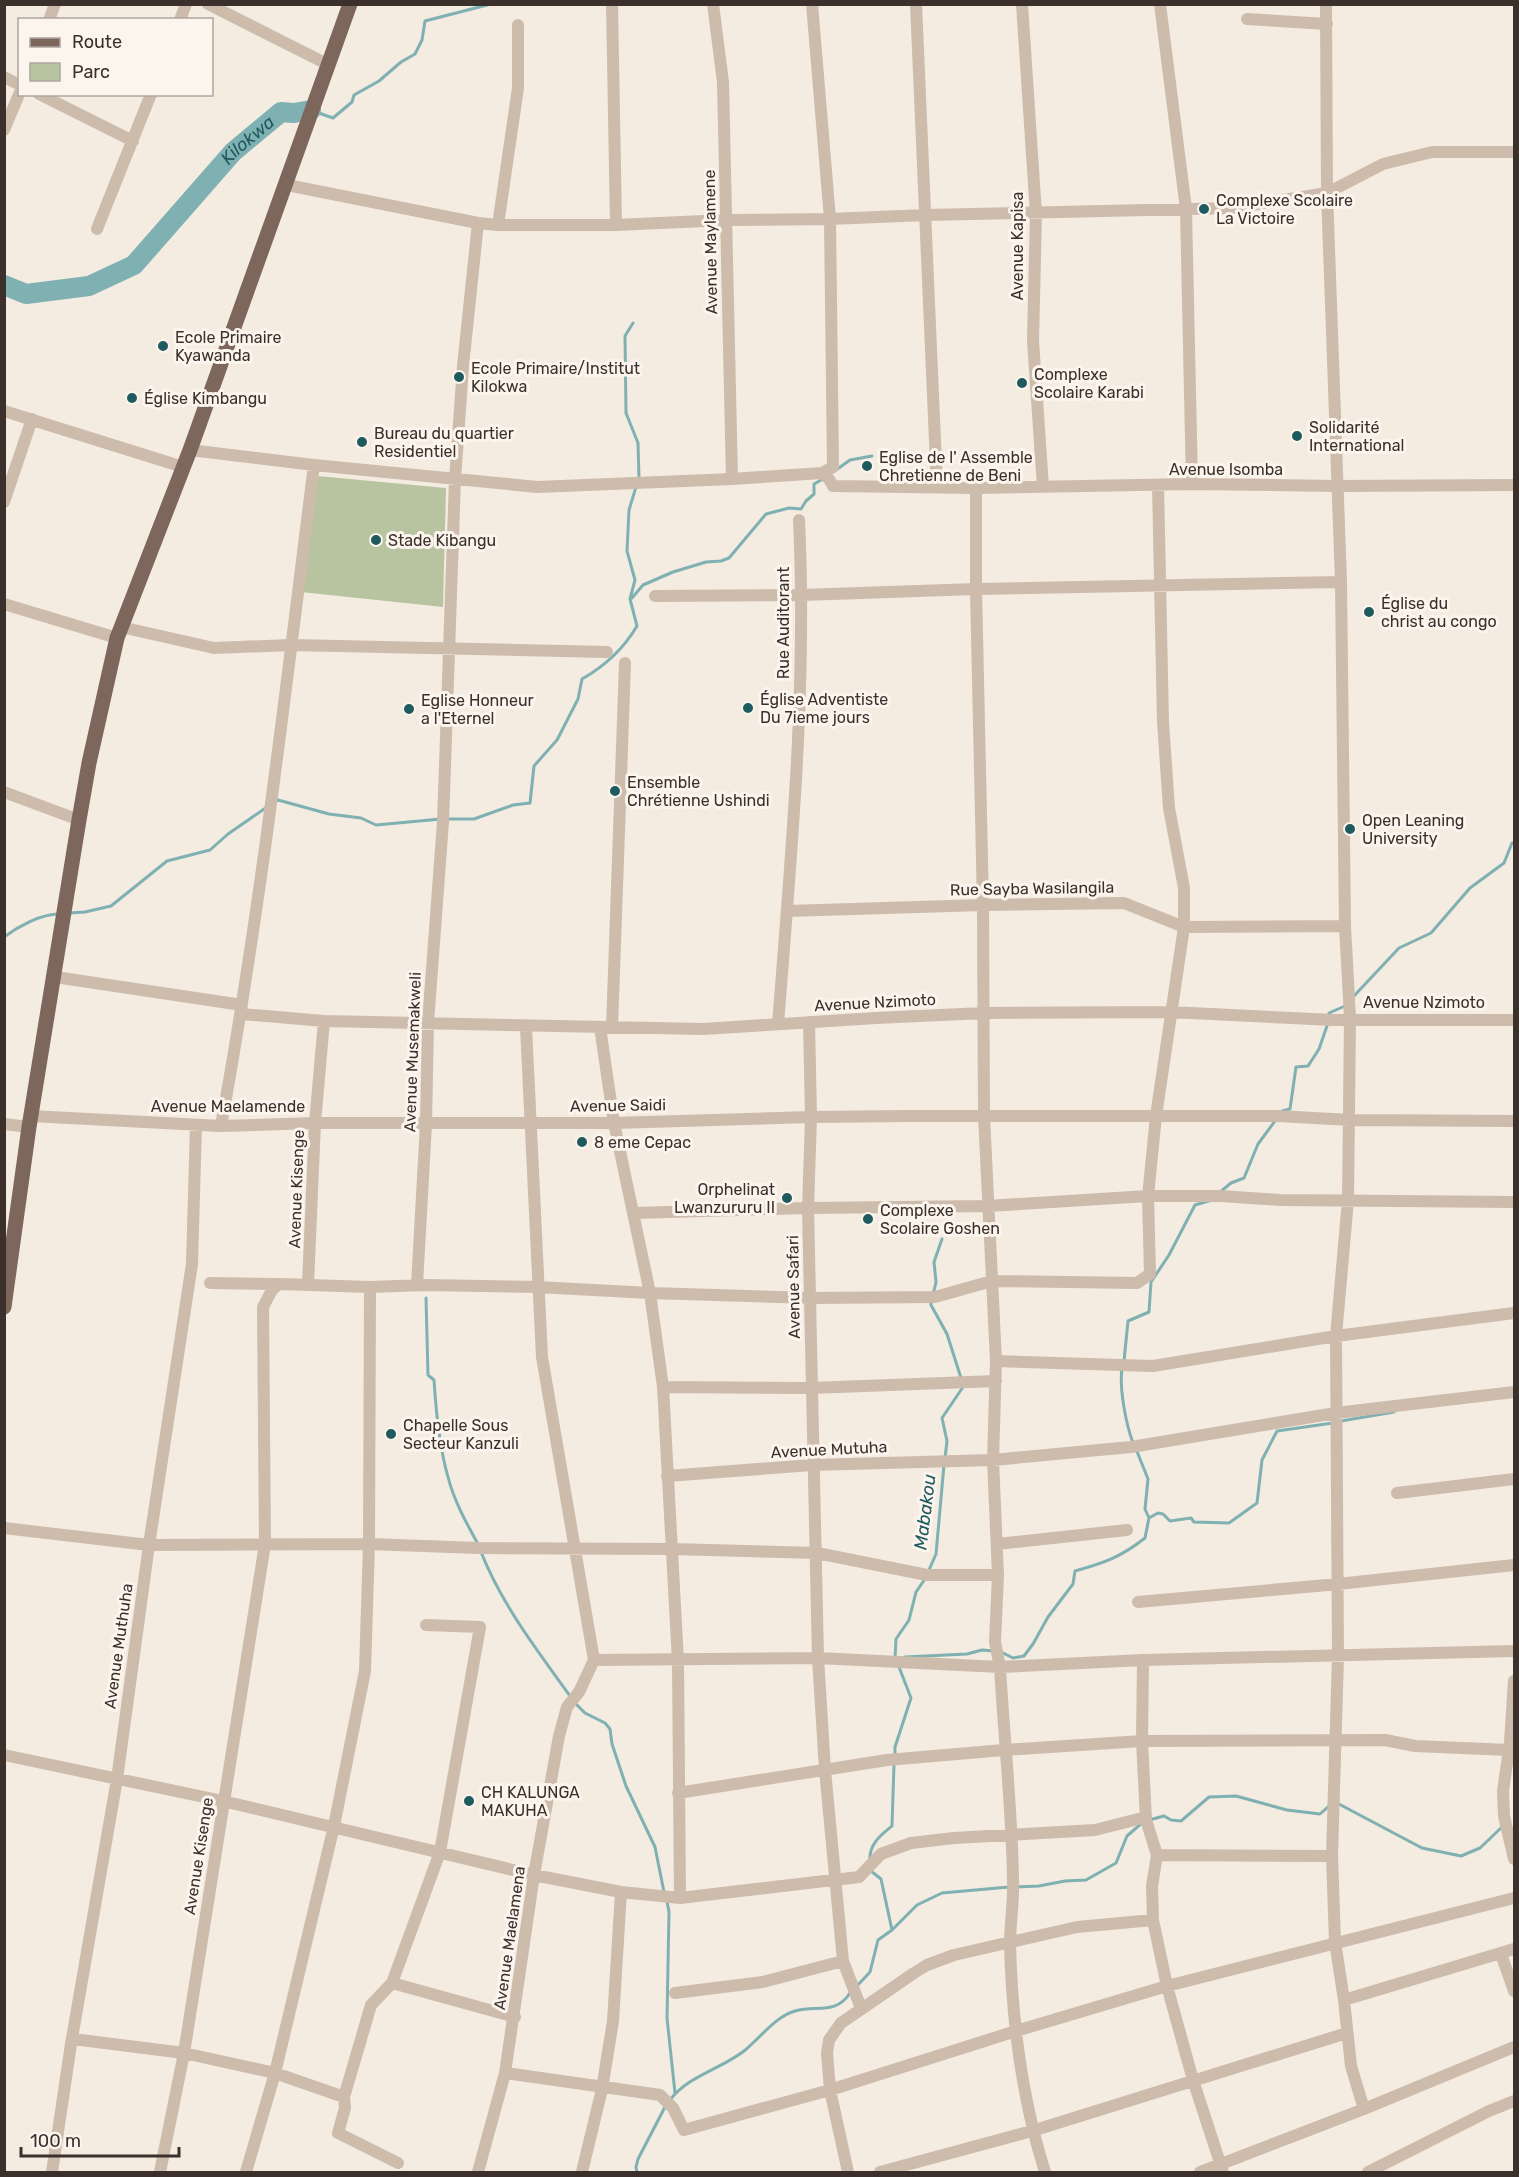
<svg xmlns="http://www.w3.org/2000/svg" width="1519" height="2177" font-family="Rubik,sans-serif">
	<rect width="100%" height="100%" fill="#f4ebe1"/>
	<path fill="#b8c4a0" d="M317 476 446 488 443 607 301 592Z"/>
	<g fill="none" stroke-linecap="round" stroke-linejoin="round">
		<path stroke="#7fb0b2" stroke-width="3" d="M316 112 333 118 352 102 354 95 379 81 401 62 415 54 422 40 425 21 491 4
			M633 323 625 336 626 413 638 443 639 478
			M836 470 850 460 872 456
			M632 598 643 585 673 572 706 562 721 561 729 558 766 514 789 508 801 509 806 501 814 494V484L823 479
			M275 802 278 800 329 814 361 818 376 825 441 819
			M447 819H474L513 805 530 803 534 766 557 740 578 699 582 679C605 666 624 648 637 626L630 599 635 580 627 551 629 510 636 487
			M69 913 85 912 111 906 167 861 210 850 228 834 267 807
			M4 937C19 926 41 914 59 914
			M1353 997 1399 948 1431 933 1470 888 1504 863 1512 843 1514 842
			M1329 1016V1013L1345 1006
			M1282 1111 1290 1109 1296 1067 1308 1066 1319 1049 1328 1023
			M1219 1193 1231 1183 1244 1178 1258 1144 1275 1121
			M933 1295 936 1282 934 1262 942 1239
			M426 1298 428 1375 434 1380C436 1412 439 1446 448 1477 454 1501 467 1524 479 1546
			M931 1301V1305L947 1334 961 1378
			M1124 1361 1128 1321 1149 1312 1151 1282 1169 1255 1195 1205 1212 1200
			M1122 1368C1119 1388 1126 1424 1133 1443
			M1341 1421 1394 1412
			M945 1458 947 1441 942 1418 963 1387
			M1149 1518 1158 1513 1163 1514 1170 1521 1191 1518 1194 1522 1229 1523 1257 1503 1262 1460 1277 1431 1333 1423
			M481 1552C502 1605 537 1650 570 1696
			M929 1570 936 1554 944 1465
			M1001 1652 1013 1658 1024 1656 1033 1644 1048 1617 1073 1584 1075 1571C1104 1563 1121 1557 1145 1538L1149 1518 1145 1509 1148 1479 1136 1449
			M905 1657 967 1654 982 1650 994 1651
			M895 1658 896 1639 909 1620 916 1592 925 1579
			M574 1702 585 1713 605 1723 610 1729 612 1744 626 1786 655 1847 664 1892
			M895 1757V1747L911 1698 899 1667
			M1337 1803 1422 1848 1461 1856 1480 1848 1503 1826
			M1149 1820 1164 1816 1171 1820 1181 1821 1209 1797 1236 1796 1287 1810 1320 1814 1329 1806
			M870 1860C869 1844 881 1835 892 1826L894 1764
			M870 1869 871 1871 881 1879 892 1930
			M1016 1887 1039 1886 1065 1881 1086 1880 1116 1863 1127 1836 1143 1822
			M667 1901 669 1912 667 2018 675 2093
			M857 1986 870 1972 878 1940 892 1930 917 1905 942 1893 1009 1887
			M670 2100C688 2076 721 2069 744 2051 759 2039 776 2016 795 2011 817 2005 836 2015 850 1993
			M637 2172 636 2167 638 2159 666 2105"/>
		<path stroke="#7fb0b2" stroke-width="20" id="s1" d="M4 285 26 294 89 286 134 265 233 152 281 112 294 113 311 110"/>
		<path stroke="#cdbbac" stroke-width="12" d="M208 4 329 65
			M612 4 616 225
			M713 4 723 82 732 479
			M812 4 830 219 833 467 822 473
			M916 4 937 487
			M1022 4 1036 214 1033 341 1043 487
			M1160 4 1186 209 1192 484
			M1326 4 1327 193 1341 582 1345 926 1350 1018 1348 1200 1336 1336 1338 1656 1332 1856 1335 1942 1344 2000 1351 2066 1364 2109
			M1247 19 1327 24
			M49 20 55 4
			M180 20 186 4
			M4 77 20 85
			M39 94 133 141
			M4 130 20 92
			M287 185 478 223 498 225H616L726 220 830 219 926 215 1233 208 1327 193 1383 164 1432 152H1514
			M498 225 518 88V25
			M97 229 151 94
			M4 411 183 467
			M190 450 314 465 537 487 732 479 822 473 829 479 833 486 976 488 1192 484 1337 486 1514 485
			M976 488V589L983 905 984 1116 996 1361 993 1460 998 1575 995 1642 1000 1667C1004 1738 1012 1809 1013 1880 1014 1901 1010 1923 1010 1944 1012 2021 1022 2099 1045 2172
			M4 502 32 419
			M655 596 802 595 976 589 1341 582
			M4 604 117 638
			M121 627 214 648 291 645 607 652
			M4 792 79 820
			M787 911 983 905 1124 903 1184 927 1345 926
			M55 977 242 1005
			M241 1014 324 1021 703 1029 876 1018 984 1013 1170 1012 1333 1020H1514
			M809 1022 811 1117 808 1208 818 1658 825 1770 843 1961 861 2008
			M778 1024C791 857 807 688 799 520
			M600 1027 614 1123 650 1293 663 1387 678 1661 680 1898
			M612 1027 625 663
			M31 1116 221 1126 315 1123H614L811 1117 908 1116H1278L1350 1120 1514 1121
			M4 1124 29 1127
			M221 1126C261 907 286 686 314 465
			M634 1213 808 1208 988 1206 1148 1196H1221L1280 1200 1514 1202
			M210 1283 279 1284
			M308 1284 315 1123 324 1021
			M417 1285 426 1124 428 1023 443 822 455 480 463 366 478 223
			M996 1361 1153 1366 1336 1336 1514 1313
			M663 1387 811 1388 996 1381
			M667 1476 812 1465 993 1460 1131 1447 1336 1413 1514 1392
			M1397 1493 1514 1479
			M4 1528 149 1545 369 1544 478 1548 672 1549 817 1553 927 1575H998
			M997 1544 1127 1530
			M1138 1602 1338 1584 1514 1565
			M594 1660 818 1658 1000 1667 1143 1660 1514 1651
			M1143 1660 1142 1741 1146 1820 1157 1855 1152 1886 1153 1920 1167 1986 1193 2080 1223 2172
			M1514 1681 1510 1742 1503 1791 1504 1816 1514 1859
			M4 1755 223 1801 534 1875 621 1892 680 1898 859 1877 881 1854 911 1843 954 1838 1095 1830 1146 1817
			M678 1793 887 1760 1004 1750 1142 1741 1385 1740 1415 1746 1509 1750
			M1157 1855 1332 1856
			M1501 1954 1514 1991
			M392 1983 515 2017
			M675 1993 763 1982 843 1961
			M1344 2000 1514 1949
			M73 2039 184 2053 275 2073 344 2097
			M505 2073 660 2095 673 2108 684 2130 830 2090 1016 2031 1167 1986 1514 1898
			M398 2163 338 2133 345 2108 344 2097 371 2005 392 1983 440 1852 480 1627 426 1625
			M52 2172 71 2044 117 1779 149 1545 192 1264 196 1125
			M160 2172 184 2053 265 1544 263 1307 272 1290 279 1284 370 1287 426 1285 537 1287 650 1293 810 1298 935 1297 992 1281 1137 1283 1150 1274 1148 1196 1156 1116 1184 927V888L1169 808 1163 722 1158 485
			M246 2172 275 2073 334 1826 365 1671 369 1544 370 1287
			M478 2172 505 2073 534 1875 559 1736 567 1707 579 1692 594 1660 542 1357 526 1027
			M582 2172 602 2089 613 2021 621 1892
			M848 2172 830 2090 827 2053 829 2040 841 2023 914 1973 927 1965 954 1955 1077 1927 1153 1920
			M880 2172 1032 2131 1347 2033
			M1200 2172 1364 2109 1514 2047
			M1368 2172 1489 2111 1514 2101"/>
		<path stroke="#7d675c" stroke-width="15" d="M4 1307 29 1127 79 820 89 763 117 638 190 450 350 4"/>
	</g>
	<g fill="#1f5a5e" stroke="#fbf5ee" stroke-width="2">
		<circle cx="1204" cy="209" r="6"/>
		<circle cx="163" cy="346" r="6"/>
		<circle cx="459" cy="377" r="6"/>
		<circle cx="1022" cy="383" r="6"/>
		<circle cx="132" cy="398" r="6"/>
		<circle cx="1297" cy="436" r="6"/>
		<circle cx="362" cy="442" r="6"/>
		<circle cx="867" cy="466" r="6"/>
		<circle cx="376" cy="540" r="6"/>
		<circle cx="1369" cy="612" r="6"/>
		<circle cx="748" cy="708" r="6"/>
		<circle cx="409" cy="709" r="6"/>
		<circle cx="615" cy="791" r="6"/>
		<circle cx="1350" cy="829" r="6"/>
		<circle cx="582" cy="1142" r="6"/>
		<circle cx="787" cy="1198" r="6"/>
		<circle cx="868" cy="1219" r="6"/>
		<circle cx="391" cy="1434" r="6"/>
		<circle cx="469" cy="1801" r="6"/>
	</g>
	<g text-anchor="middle" stroke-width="6" stroke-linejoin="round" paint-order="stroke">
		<g font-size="16" fill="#3b302b" stroke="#fbf5ee" text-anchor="start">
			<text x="1216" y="206">Complexe Scolaire<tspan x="1216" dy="18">La Victoire</tspan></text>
			<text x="175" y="343">Ecole Primaire<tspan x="175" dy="18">Kyawanda</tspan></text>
			<text x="471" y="374">Ecole Primaire/Institut<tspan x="471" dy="18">Kilokwa</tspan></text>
			<text x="1034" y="380">Complexe<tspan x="1034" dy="18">Scolaire Karabi</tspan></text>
			<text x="144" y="404">Église Kimbangu</text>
			<text x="1309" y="433">Solidarité<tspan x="1309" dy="18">International</tspan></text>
			<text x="374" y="439">Bureau du quartier<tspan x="374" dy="18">Residentiel</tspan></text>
			<text x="879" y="463">Eglise de l' Assemble<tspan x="879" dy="18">Chretienne de Beni</tspan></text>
			<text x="388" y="546">Stade Kibangu</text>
			<text x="1381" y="609">Église du<tspan x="1381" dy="18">christ au congo</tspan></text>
			<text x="760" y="705">Église Adventiste<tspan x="760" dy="18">Du 7ieme jours</tspan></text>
			<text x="421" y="706">Eglise Honneur<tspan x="421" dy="18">a l'Eternel</tspan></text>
			<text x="627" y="788">Ensemble<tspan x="627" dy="18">Chrétienne Ushindi</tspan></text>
			<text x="1362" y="826">Open Leaning<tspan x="1362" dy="18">University</tspan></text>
			<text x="594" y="1148">8 eme Cepac</text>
			<text x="775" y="1195" text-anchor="end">Orphelinat<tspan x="775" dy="18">Lwanzururu II</tspan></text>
			<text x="880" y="1216">Complexe<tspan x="880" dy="18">Scolaire Goshen</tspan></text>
			<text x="403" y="1431">Chapelle Sous<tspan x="403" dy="18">Secteur Kanzuli</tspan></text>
			<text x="481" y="1798">CH KALUNGA<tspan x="481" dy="18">MAKUHA</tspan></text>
		</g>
		<g font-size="16" fill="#3b302b" stroke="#fbf5ee">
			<text transform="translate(710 242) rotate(-91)" y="6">Avenue Maylamene</text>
			<text transform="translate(1017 246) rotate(-90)" y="6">Avenue Kapisa</text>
			<text x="1226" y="475">Avenue Isomba</text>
			<text transform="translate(783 623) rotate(-90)" y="6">Rue Auditorant</text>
			<text transform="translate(1032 888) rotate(-1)" y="6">Rue Sayba Wasilangila</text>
			<text transform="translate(875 1002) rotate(-3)" y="6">Avenue Nzimoto</text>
			<text x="1424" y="1008">Avenue Nzimoto</text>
			<text transform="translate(412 1052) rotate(-88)" y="6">Avenue Musemakweli</text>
			<text transform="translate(618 1105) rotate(-1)" y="6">Avenue Saidi</text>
			<text x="228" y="1112">Avenue Maelamende</text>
			<text transform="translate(296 1189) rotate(-88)" y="6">Avenue Kisenge</text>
			<text transform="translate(793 1287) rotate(-91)" y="6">Avenue Safari</text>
			<text transform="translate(829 1449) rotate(-3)" y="6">Avenue Mutuha</text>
			<text transform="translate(118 1646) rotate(-82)" y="6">Avenue Muthuha</text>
			<text transform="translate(198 1856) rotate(-81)" y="6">Avenue Kisenge</text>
			<text transform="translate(509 1938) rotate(-82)" y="6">Avenue Maelamena</text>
		</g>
		<g font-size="18" font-style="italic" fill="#1f5a5e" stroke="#fbf5ee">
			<text dy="6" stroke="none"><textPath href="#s1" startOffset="306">Kilokwa</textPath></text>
			<text transform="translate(925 1512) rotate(-83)" y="6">Mabakou</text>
		</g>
	</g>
	<rect width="1519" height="2177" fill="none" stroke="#3b302b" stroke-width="12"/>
	<rect x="18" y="18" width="195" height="78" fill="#fbf5ee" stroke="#aea6a0" stroke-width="1.5"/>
	<rect x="30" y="38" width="30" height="9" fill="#7d675c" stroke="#aea6a0" stroke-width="1.5"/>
	<text x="72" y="48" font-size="18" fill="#3b302b">Route</text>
	<rect x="30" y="63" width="30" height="18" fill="#b8c4a0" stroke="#aea6a0" stroke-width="1.5"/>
	<text x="72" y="78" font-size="18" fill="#3b302b">Parc</text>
	<path d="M21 2147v9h158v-9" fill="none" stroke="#3b302b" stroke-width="3"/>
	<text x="30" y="2147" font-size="18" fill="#3b302b" stroke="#fbf5ee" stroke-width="4.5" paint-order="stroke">100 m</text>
</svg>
